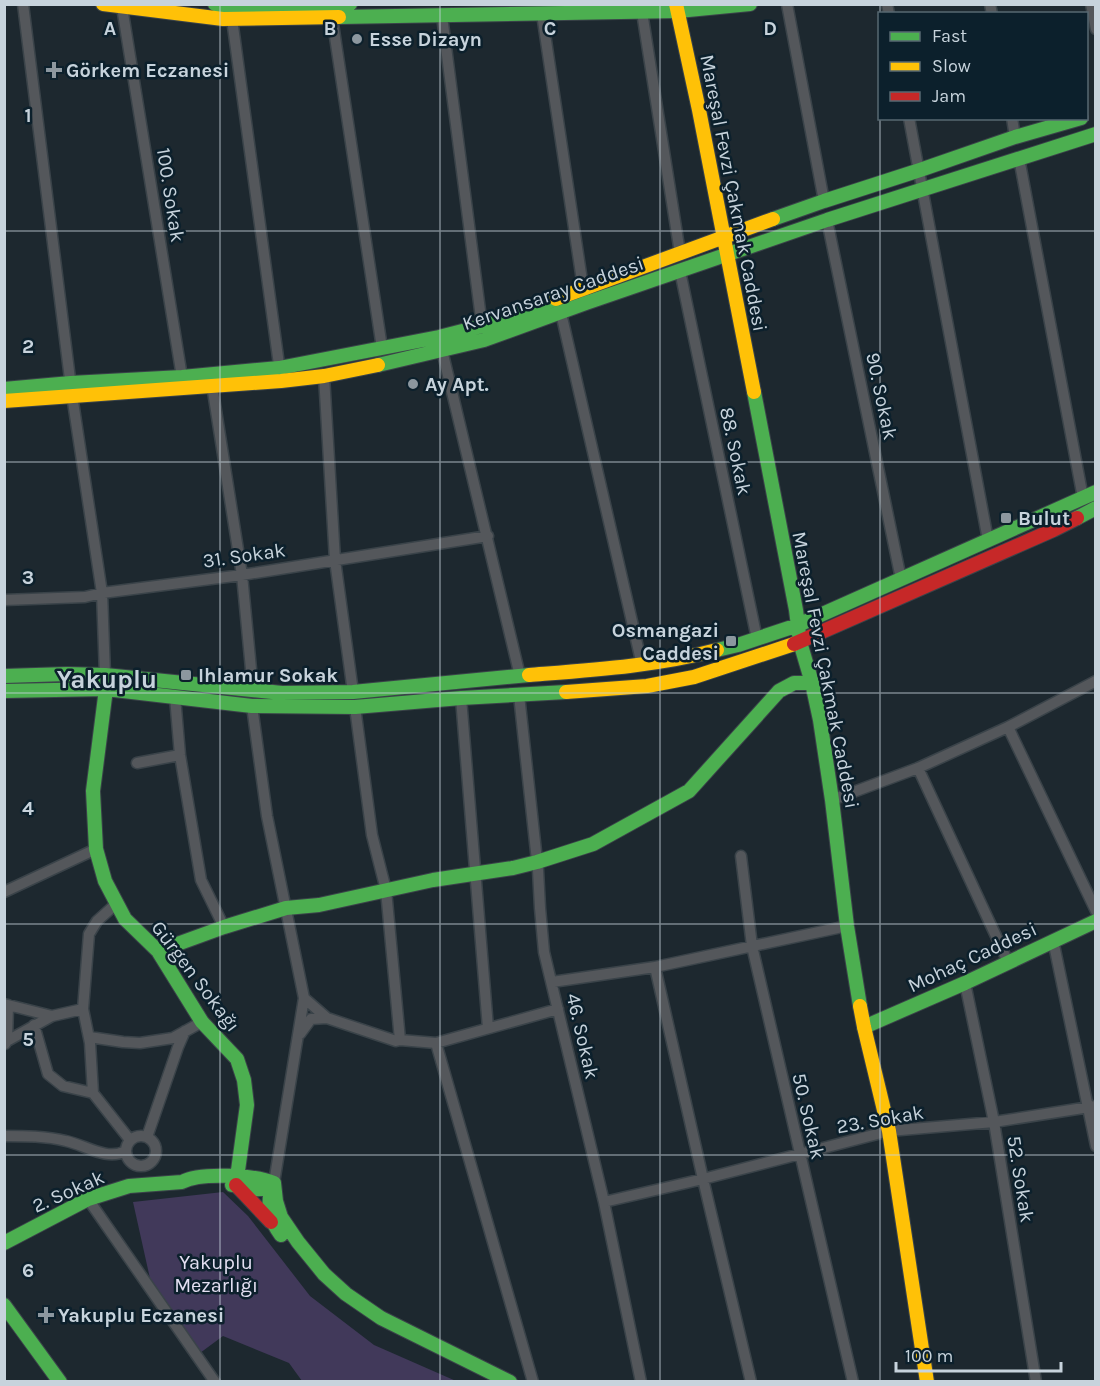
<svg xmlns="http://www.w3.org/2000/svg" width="1100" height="1386" font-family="Karla,sans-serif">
	<rect width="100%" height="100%" fill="#1d282f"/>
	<path fill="#41395a" d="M223 1192 248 1216 310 1296 374 1345 456 1381H302L289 1363 223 1336 200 1353 153 1292 133 1202Z"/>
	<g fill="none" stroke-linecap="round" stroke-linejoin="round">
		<g stroke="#3a4349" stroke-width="13">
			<path id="street" d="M23 4 72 395 102 593 105 675
				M787 4 824 201
				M887 4 889 14
				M990 4 992 14
				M1091 4 1096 29
				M122 7 182 377 181 382
				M642 12 680 253
				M542 14 584 294
				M442 16 482 326
				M332 17 382 348
				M232 19 280 372
				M909 118 988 540
				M1012 118 1015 137
				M1019 158 1083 498
				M827 220 901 579
				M680 271 757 639
				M561 313 642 665
				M441 346 520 676
				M324 376 335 560 353 692
				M212 385 242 575 253 690
				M4 600 85 597 102 593 242 575 488 536
				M519 695 538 870 540 908 544 952 604 1202 641 1382
				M175 697 180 755 201 880 224 927
				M461 698 488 1028
				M252 706 267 816 304 998 327 1018 396 1041 400 1040 436 1043 533 1382
				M355 707 372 835 386 890 400 1040
				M1008 727 1096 911
				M137 763 180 755
				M918 768 1008 962
				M832 800 918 768 1008 727 1096 681
				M741 856 752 946 853 1382
				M4 892 96 849
				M1053 940 1096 1146
				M655 967 703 1179 751 1382
				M552 982 655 967 847 926
				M965 983 994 1122 1036 1382
				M4 1004 52 1016
				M83 1009 90 1043 93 1093
				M34 1025 48 1074 63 1086 93 1093 130 1140
				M300 1034 311 1019 327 1018
				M89 1037 123 1042 140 1043 173 1038 202 1022
				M7 1041 52 1016 83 1009 89 934 97 921 117 903
				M436 1043 558 1009
				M5 1044 7 1041 8 1005
				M4 1136C25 1136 46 1136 66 1141 85 1145 106 1161 126 1151
				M126 1151a15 15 0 1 1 30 0a15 15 0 1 1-30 0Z
				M147 1137 178 1047 185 1031
				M274 1183 304 998
				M88 1199 215 1382
				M604 1202 703 1179 889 1131 994 1122 1096 1106"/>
		</g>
		<g stroke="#3a4349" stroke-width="16">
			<path id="fast" d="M215 4 223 7 350 4
				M339 17 678 11 750 4
				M773 219 824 201 920 170 1015 137 1081 118
				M378 365 484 340 586 303 827 220 1096 134
				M4 389 71 383 182 377 279 368 439 337 482 326 556 299
				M754 392 796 610 800 642 812 683 820 720 832 800 847 926 860 1006
				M1077 518 1096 508
				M717 650 738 645 798 625 1096 492
				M4 676 67 674 105 675 282 693 353 692 529 675
				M106 689 93 791 96 849 105 881 125 919 158 951 202 1022 237 1059 244 1080 247 1105 236 1185
				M4 691 106 689 252 706 355 707 461 698 566 692
				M158 951 224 927 286 908 319 905 433 880 513 868 537 862 593 844 689 791 779 691 794 683H812
				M864 1027 965 983 1096 921
				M274 1183 276 1201 281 1217 298 1242 324 1274 346 1294 381 1318 510 1382
				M232 1185C247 1188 262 1194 274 1183
				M271 1191C267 1209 270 1220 281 1235
				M4 1243 88 1199 129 1186 182 1182C200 1172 254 1175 274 1183
				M4 1305 60 1382"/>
		</g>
		<g stroke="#3a4349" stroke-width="16">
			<path id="slow" d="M103 4 223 19 339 17
				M676 4 699 110 754 392
				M556 299 773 219
				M4 401 281 381 324 376 378 365
				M529 675C592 670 656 666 717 650
				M566 692 647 686 694 677 794 644
				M860 1006 864 1027 889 1131 927 1382"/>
		</g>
		<g stroke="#3a4349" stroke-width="16">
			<path id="jam" d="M794 644 1053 530 1077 518
				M236 1185 271 1222"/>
		</g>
		<use href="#street" stroke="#54575b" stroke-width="10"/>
		<use href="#fast" stroke="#4caf50" stroke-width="14"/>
		<use href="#slow" stroke="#ffc107" stroke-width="14"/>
		<use href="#jam" stroke="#c62828" stroke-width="14"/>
	</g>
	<path fill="none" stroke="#c7d3dc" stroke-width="1.5" stroke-opacity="0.55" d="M220 4V1382M440 4V1382M660 4V1382M880 4V14M880 118V1382M4 231H1096M4 462H1096M4 693H1096M4 924H1096M4 1155H1096"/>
	<g fill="#8c979f" stroke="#0c202c" stroke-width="2">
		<circle cx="357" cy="39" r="6"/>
		<path d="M51 61h6v6h6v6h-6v6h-6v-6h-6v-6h6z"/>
		<circle cx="413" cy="384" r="6"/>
		<rect x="1000" y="512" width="12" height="12" rx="3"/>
		<rect x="725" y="635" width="12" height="12" rx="3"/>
		<rect x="180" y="669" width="12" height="12" rx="3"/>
		<path d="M43 1306h6v6h6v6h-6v6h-6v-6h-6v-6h6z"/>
	</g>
	<g text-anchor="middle" stroke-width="5" stroke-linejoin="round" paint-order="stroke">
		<g font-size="20" font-weight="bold" fill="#c7d3dc" stroke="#0c202c" text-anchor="start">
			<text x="369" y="46">Esse Dizayn</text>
			<text x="66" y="77">Görkem Eczanesi</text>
			<text x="425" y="391">Ay Apt.</text>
			<text x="1018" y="525">Bulut</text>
			<text x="719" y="637" text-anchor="end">Osmangazi<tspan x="719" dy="23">Caddesi</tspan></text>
			<text x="198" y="682">Ihlamur Sokak</text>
			<text x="58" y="1322">Yakuplu Eczanesi</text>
		</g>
		<g font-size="20" fill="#c7d3dc" stroke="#0c202c">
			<text transform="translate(734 193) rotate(79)" y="7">Mareşal Fevzi Çakmak Caddesi</text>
			<text transform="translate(171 195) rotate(81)" y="7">100. Sokak</text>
			<text transform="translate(553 293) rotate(-19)" y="7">Kervansaray Caddesi</text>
			<text transform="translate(882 396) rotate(78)" y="7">90. Sokak</text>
			<text transform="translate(736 451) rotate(78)" y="7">88. Sokak</text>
			<text transform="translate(244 555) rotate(-8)" y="7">31. Sokak</text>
			<text transform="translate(826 670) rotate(79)" y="7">Mareşal Fevzi Çakmak Caddesi</text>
			<text transform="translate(972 957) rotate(-25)" y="7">Mohaç Caddesi</text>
			<text transform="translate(196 976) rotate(53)" y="7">Gürgen Sokağı</text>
			<text transform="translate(583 1036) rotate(77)" y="7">46. Sokak</text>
			<text transform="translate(809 1116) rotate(77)" y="7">50. Sokak</text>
			<text transform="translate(880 1119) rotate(-10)" y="7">23. Sokak</text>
			<text transform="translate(1021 1179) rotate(81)" y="7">52. Sokak</text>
			<text transform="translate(68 1191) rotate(-24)" y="7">2. Sokak</text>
		</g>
		<g font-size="20" fill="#e4dff2" stroke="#0c202c">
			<text x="216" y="1269">Yakuplu<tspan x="216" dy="23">Mezarlığı</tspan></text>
		</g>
		<g font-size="26" font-weight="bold" fill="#c7d3dc" stroke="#0c202c">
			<text x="107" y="688">Yakuplu</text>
		</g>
	</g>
	<g font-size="20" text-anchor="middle" font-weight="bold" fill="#c7d3dc" stroke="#0c202c" stroke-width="5" stroke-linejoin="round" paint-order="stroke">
		<text x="110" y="35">A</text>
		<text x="330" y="35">B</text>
		<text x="550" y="35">C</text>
		<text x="770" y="35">D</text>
		<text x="28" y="122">1</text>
		<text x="28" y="353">2</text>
		<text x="28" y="584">3</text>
		<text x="28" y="815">4</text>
		<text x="28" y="1046">5</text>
		<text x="28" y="1277">6</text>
	</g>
	<rect width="1100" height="1386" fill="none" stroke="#c7d3dc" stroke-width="12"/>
	<rect x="878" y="12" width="210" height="108" fill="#0c202c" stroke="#576872" stroke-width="1.5"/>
	<rect x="890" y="32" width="30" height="9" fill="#4caf50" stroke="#576872" stroke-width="1.5"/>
	<text x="932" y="42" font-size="18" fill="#c7d3dc">Fast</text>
	<rect x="890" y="62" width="30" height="9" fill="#ffc107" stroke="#576872" stroke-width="1.5"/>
	<text x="932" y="72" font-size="18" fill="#c7d3dc">Slow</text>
	<rect x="890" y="92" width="30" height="9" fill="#c62828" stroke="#576872" stroke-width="1.5"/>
	<text x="932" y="102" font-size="18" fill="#c7d3dc">Jam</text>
	<path d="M896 1362v9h165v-9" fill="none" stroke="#c7d3dc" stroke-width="3"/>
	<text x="905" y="1362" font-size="18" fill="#c7d3dc" stroke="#0c202c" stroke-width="4.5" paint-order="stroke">100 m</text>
</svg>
